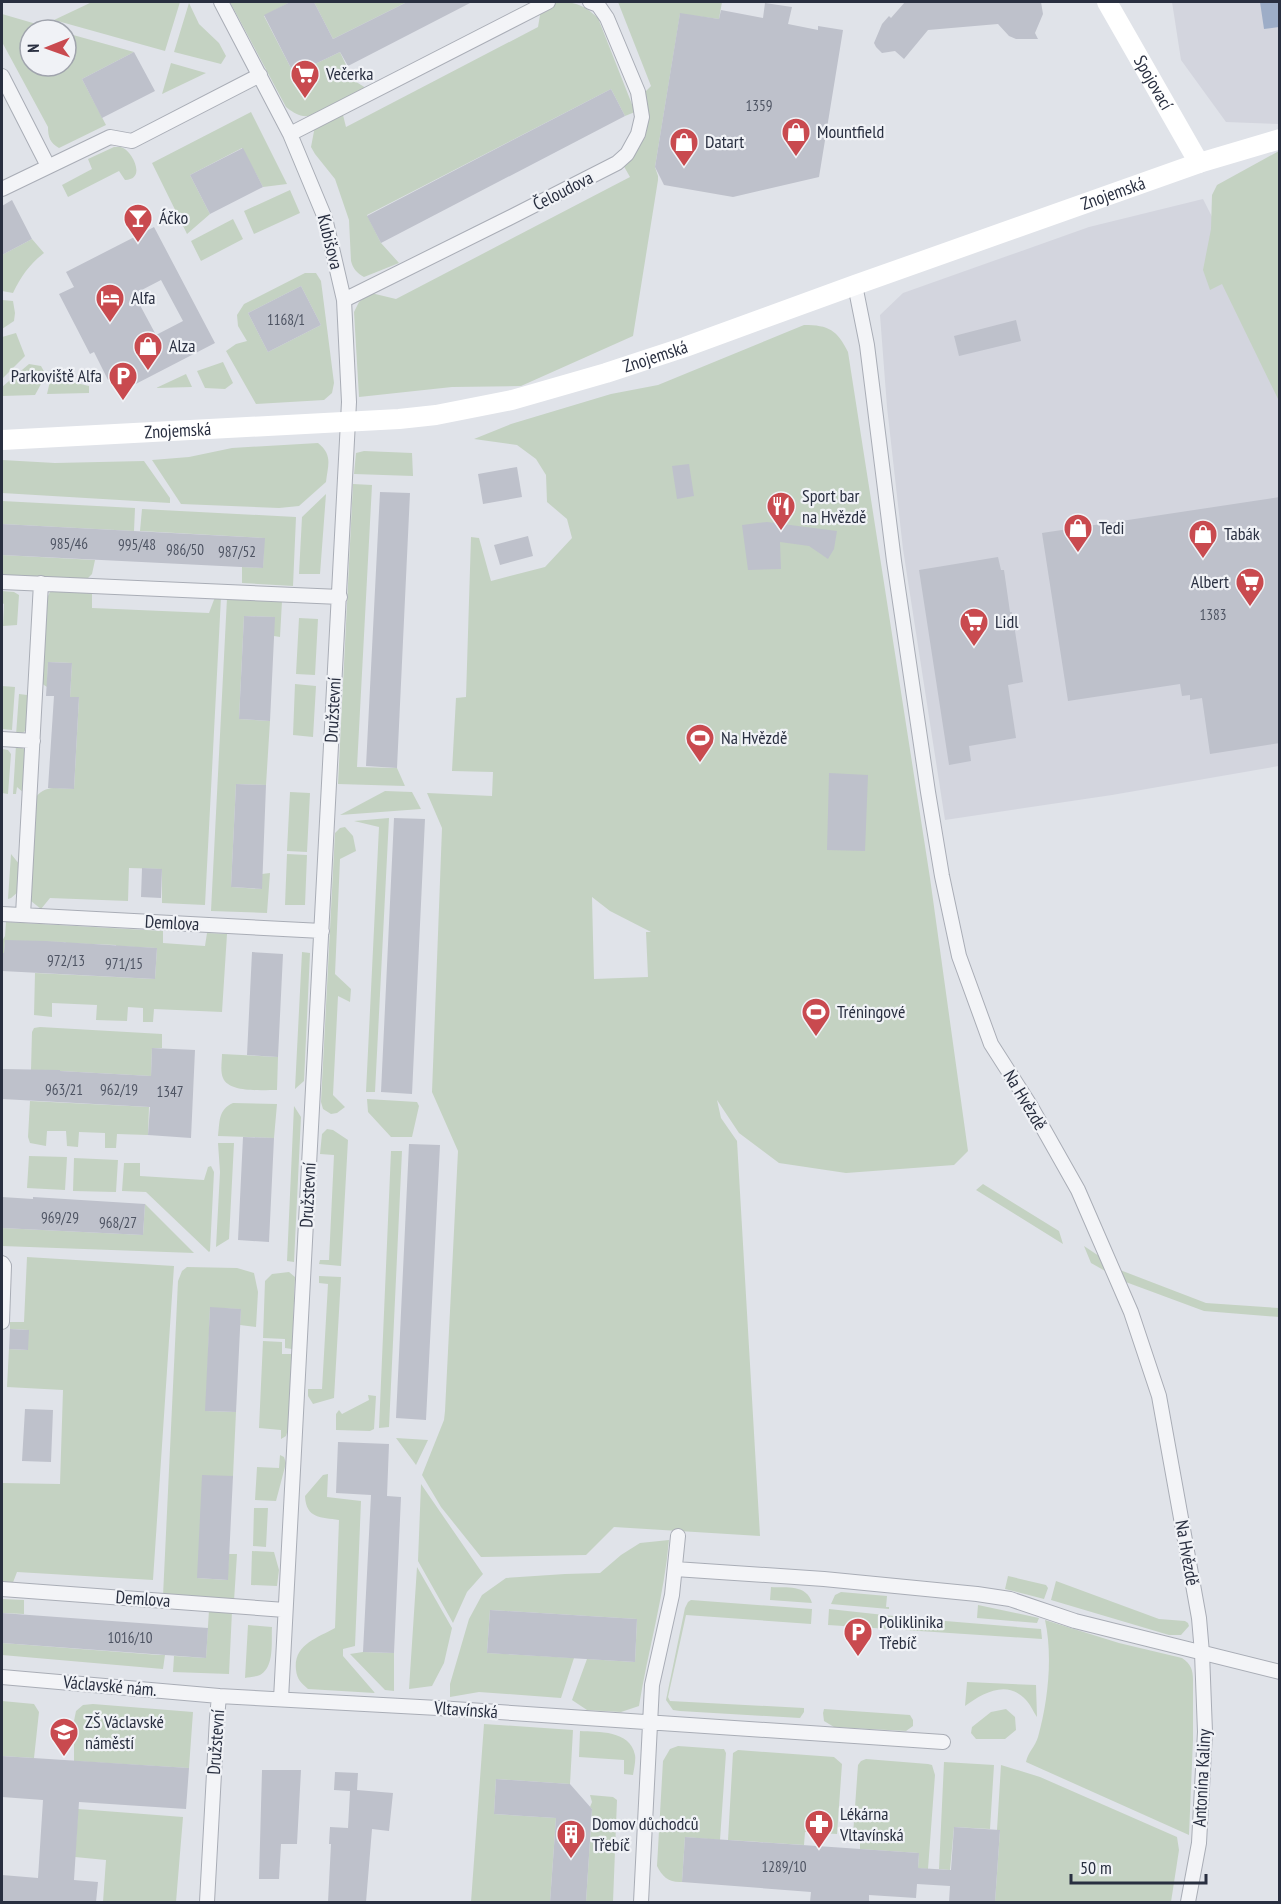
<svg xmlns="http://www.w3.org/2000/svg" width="1281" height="1904" font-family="'PT Sans Narrow',sans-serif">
	<rect width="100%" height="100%" fill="#e0e3e9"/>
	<path fill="#d3d5de" d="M1172 2H1279V124L1226 122 1181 60Z
		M1203 199 1279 349V766L1112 795 945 820 903 549 887 407 880 315 903 293 1089 227Z"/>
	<path fill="#c4d2c2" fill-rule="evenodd" d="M92 2H180L165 51 54 20Z
		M230 2H290L264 16 294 74 340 52 353 80 366 88C351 96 319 118 303 116 297 115 291 111 286 107Z
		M314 2H407L333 39Z
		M561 2C578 2 586 7 598 18L635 112 625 116 611 89 367 215 381 243 399 263 364 277C357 273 353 269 351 261L349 220 335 179 315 154 311 147 315 126 342 111 346 127 538 27 541 9 552 3Z
		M618 2H722L719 19 680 14 655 167 658 176V180L633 336 521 386 452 387 359 397 354 312 359 302 371 293 396 299 630 177 622 163 644 107 647 105 645 99 640 97 651 86Z
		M189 3 199 24 219 43 226 56 221 64 174 52Z
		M2 14 57 30H30V66H66V33L134 52 82 79 106 125 59 148C50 143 48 137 48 127L2 42Z
		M171 63 206 73 162 94Z
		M251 112 287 184 263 187 242 148 190 175 210 214 187 234 152 163Z
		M114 147C118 147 120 146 123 148 132 152 147 179 125 180L119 171 68 197 62 185 92 169 88 159Z
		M1279 151V401L1222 284 1210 290 1203 270 1211 229 1212 195 1217 185Z
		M290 190 300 213 254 234 244 211Z
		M233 219 243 239 201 261 191 241Z
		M32 239 44 253C30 264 21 276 13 293L2 291V255Z
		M305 273H316L321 281 334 383 332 393 324 400 256 404 226 351 236 344 247 341 238 326 237 315 244 304ZM301 286 321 325 268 352 248 313Z
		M2 300 13 301 15 313 14 321 2 329Z
		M804 325C829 325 837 330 848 352L930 878 968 1151 954 1165 846 1173 779 1163 739 1133 717 1100 721 1118 737 1141 760 1536 614 1527 586 1555 481 1557 441 1507 422 1475 444 1420 445 1411 458 1151 432 1092 442 828 427 793 492 796 493 772 452 771 456 698 466 697 471 537 479 538 491 581 545 567 572 538 567 519 547 502 546 475 536 459 517 445 474 439 511 424 611 394 658 385ZM592 897 610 911 651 932H646L648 977 594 979Z
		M16 333 25 356 2 379V337Z
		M223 362 233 383 225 389 205 388 197 371Z
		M29 364 41 366 46 375 35 395 2 396V387Z
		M186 374 192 387 156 388Z
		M51 377 89 386V393L47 394Z
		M318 443C333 455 328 465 326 482L299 506 279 508 181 504 152 460 189 457 232 448Z
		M364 451 412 453 413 476 354 474 356 453Z
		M2 460 55 463 144 461 170 498V503L2 493Z
		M353 484 372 485 357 767 397 768 405 786 338 784Z
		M326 494 320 574H299L302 517Z
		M2 501 135 508 134 531 2 524Z
		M142 509 296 517 293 586 242 583V567L263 568 264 538 140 531Z
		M2 555 95 560 92 574 87 579 2 575Z
		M60 589 92 591V608L209 613 215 597H221L205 905 162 903V869L129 868 128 901 50 898 41 909 31 901 30 896 36 797C46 784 59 789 74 789L79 697H70L72 663 48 662 47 687 41 683 45 602 50 592Z
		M2 591 14 592 19 595 17 625 3 626 4 604 2 603Z
		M227 598 282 601 280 637 274 636V617L244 616 239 719 270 721 266 785 236 784 231 887 261 889 262 874 270 873 267 913 211 911Z
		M299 618 318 619 315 675 296 674Z
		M295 684 316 686 313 737 293 735Z
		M2 686 15 687 12 730 2 729Z
		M19 694 27 695 30 698C29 712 34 733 16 735Z
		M16 745 24 749 27 755 25 794 17 787 16 794H13Z
		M2 749 8 750 11 754 8 794 2 793Z
		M385 791 412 792 421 809 340 815Z
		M290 792 310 793 307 852 287 851Z
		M389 818 375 1092H366L379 827 354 821Z
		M345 827 353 836 356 851 340 859 335 974 351 989 350 1002 338 996 333 1095 345 1107 337 1113 331 1114 323 1109 321 1102 335 833 340 828Z
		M11 854 20 865 18 892 11 898 8 899Z
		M287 854 307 855 305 905H285Z
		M6 922 163 931V943L205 946 207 933 227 934 222 1012 154 1009 153 1022H143V1008L128 1007 127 1021 96 1020 97 1005 52 1003V1017L34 1015 35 973 155 979 157 948 116 946V945L66 943 65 942 5 941 4 953H2V941L5 936Z
		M302 952 310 953 304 1081 295 1089Z
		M40 1027 162 1034V1048H152L151 1076 60 1071 59 1070H31L32 1032 34 1028Z
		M222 1054 278 1057 277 1090C263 1090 229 1093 223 1078 220 1071 222 1062 222 1054Z
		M367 1099 417 1102 419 1106 412 1137H391L368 1112Z
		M30 1101 149 1107 148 1135 117 1134 116 1148H105V1133L79 1132 78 1147 67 1146 66 1131H47L46 1146 30 1143 28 1137Z
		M233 1103 277 1104 274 1138 218 1136C220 1121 218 1110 233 1103Z
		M294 1106 301 1117 294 1262 287 1261Z
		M327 1129 333 1130 348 1140 341 1266 319 1264 320 1260H329L334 1155 320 1154 322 1134Z
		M218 1143H234L229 1239 216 1247 220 1172Z
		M391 1151H402L389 1427 379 1428Z
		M29 1156 67 1157 65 1190 27 1188Z
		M74 1158 118 1160 116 1192 73 1191Z
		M124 1163H140V1176L204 1180 208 1167 211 1166 214 1172 210 1251 209 1252 146 1192 122 1191Z
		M983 1184 1059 1231 1063 1244 976 1190Z
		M145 1204 194 1253 2 1246V1228L143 1235Z
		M1084 1246 1120 1270 1206 1303 1279 1308V1317L1204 1311 1123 1281 1091 1263Z
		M27 1257 174 1266 153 1580 17 1572 12 1585 5 1584 2 1581V1483L60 1484 63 1390 7 1387 9 1349 27 1350 28 1330 10 1329V1322H24Z
		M187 1267 237 1268 254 1273 258 1292 256 1327 240 1325 241 1309 210 1308 206 1411 236 1412 233 1476 197 1578 227 1580 229 1554H237L234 1601 163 1596 178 1281 182 1271Z
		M289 1272 295 1277 292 1349 285 1348V1339L263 1338 265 1281 272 1274Z
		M319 1276 341 1277 334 1398 313 1404 308 1396V1389H322L328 1284 319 1283Z
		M263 1341 282 1342V1354H292L288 1429 286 1436 281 1439V1430L259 1428Z
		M368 1395 376 1396 374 1429 370 1431 336 1430V1414L339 1410 342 1414 369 1400Z
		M396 1438 428 1440 416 1465Z
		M280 1455 284 1457 286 1463 276 1501 255 1500 257 1467 279 1468Z
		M328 1474 327 1497 361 1501 355 1646 343 1649V1656L375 1693 308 1689C301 1683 297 1679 296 1670 293 1645 317 1638 335 1628L339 1520C321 1517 306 1519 305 1496L323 1475Z
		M421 1484 483 1574 467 1592 453 1623 418 1561Z
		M254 1508H268L266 1547 253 1546Z
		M669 1540C664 1597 648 1650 639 1706L621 1712 587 1710 572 1700 587 1659 635 1662 637 1619 490 1610 487 1653 574 1658 561 1698 479 1692 450 1697V1684L469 1619 482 1595 506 1578 565 1574 600 1573 621 1555 640 1543Z
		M252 1551 274 1552 279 1570 277 1586 251 1585Z
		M417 1567 452 1628 444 1663 432 1686 409 1689Z
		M1008 1576 1046 1585 1048 1588 1044 1599 1005 1589Z
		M1056 1581 1159 1619 1185 1621 1188 1623 1189 1626 1181 1635H1169L1051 1600Z
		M771 1587C786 1588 807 1584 812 1603L770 1600Z
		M841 1592 887 1596 886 1607H889V1609L831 1604 835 1595Z
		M2 1599 24 1600V1614L2 1613Z
		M691 1600 812 1609 811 1624 686 1615 668 1697 670 1701 804 1708V1712L800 1718 680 1711 673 1710 666 1700 685 1608 688 1602Z
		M978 1605 1039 1618 1037 1623 977 1618Z
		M829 1609 921 1619 1041 1629 1042 1639 828 1625Z
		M209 1610 232 1611 229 1674 173 1672 174 1656 206 1658Z
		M1045 1620 1119 1643 1182 1658C1191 1664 1193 1670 1193 1680V1740L1189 1835 1026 1762C1028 1752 1035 1747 1038 1737 1048 1701 1053 1656 1045 1620Z
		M248 1625 272 1627C271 1641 275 1667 260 1675 255 1677 249 1677 245 1678Z
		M2 1643 159 1655H165L163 1669 2 1655Z
		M363 1652 394 1653V1691L385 1690 350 1654Z
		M967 1682 1036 1685 1037 1717C1033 1711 1030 1704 1026 1700 1007 1679 983 1693 965 1706Z
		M2 1701 34 1704 39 1712 34 1758 2 1756Z
		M93 1704 193 1712 189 1768 74 1761V1721L76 1711 83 1705Z
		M824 1709 910 1715 913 1720V1726L906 1731 834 1727 824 1721 823 1713Z
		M1006 1709 1015 1717 1016 1730 1005 1739H976L971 1733 972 1727 991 1712Z
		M484 1724 573 1730 570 1784 496 1779 494 1814 556 1818 550 1902H555H471Z
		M580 1731C598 1732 630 1730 635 1755 636 1760 634 1769 633 1775L624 1774V1760L579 1757Z
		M678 1746 721 1749H724L726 1753 720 1840 685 1837 682 1882C670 1883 662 1877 657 1866L663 1761 670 1749Z
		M738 1750 834 1757 842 1764 837 1834 805 1832 804 1845 728 1840 733 1753Z
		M866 1759 928 1764 932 1765 935 1775 928 1869 918 1868 919 1853 860 1849V1836L853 1835 858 1765 861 1761Z
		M944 1762 994 1765 990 1829 954 1827 950 1870 939 1869Z
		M1001 1765 1040 1777 1177 1837 1179 1850 1171 1902H995L1000 1830H997Z
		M590 1795 613 1797 617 1800 613 1902H586L592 1809 590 1807 592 1802Z
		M78 1809 183 1817 176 1902H103L106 1860 75 1857Z"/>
	<path fill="#9dadc7" d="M1260 2H1279V27L1264 29Z"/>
	<path fill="#bec1cb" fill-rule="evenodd" d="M290 2H314L333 39 407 2H472L348 66 340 52 294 74 264 15Z
		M905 2H1041L1043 14 1035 33 1038 39H1016L1009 36 998 24 928 30 904 59 895 51 882 53 876 47 874 43 882 24 889 16 891 18Z
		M765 3 792 7 788 24 818 30V26L843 30 819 177 733 197 664 185 655 167 680 13 719 19 721 10 763 18Z
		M134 52 155 91 102 118 82 79Z
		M611 89 625 116 381 243 367 216Z
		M243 148 263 187 210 214 190 175Z
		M12 200 32 239 2 255V206Z
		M154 227 215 343 126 389 119 375 108 380 94 352 90 354 59 294 74 287 66 272ZM161 280 183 321 156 335 134 294Z
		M301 286 321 325 268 352 248 313Z
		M1016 320 1021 341 959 356 954 336Z
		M689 464 694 496 677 499 672 466Z
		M517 467 522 497 483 504 478 474Z
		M380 492 410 493 397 768 366 766Z
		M1280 497V743L1210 754 1202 698 1190 700V695L1182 696 1180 684 1068 701 1042 533Z
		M767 522 837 531 834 549 828 559 809 546 780 542 781 569 748 570 742 525Z
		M2 524 265 538 263 568 2 555Z
		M528 536 533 556 500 565 494 545Z
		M998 557 1001 570H1004L1010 612H1012L1023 682 1008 685 1016 738 969 746 971 761 949 765 919 570Z
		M244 616 275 617 270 721 239 719Z
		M48 662 72 663 70 697H79L74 789 48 788 54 696H46Z
		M829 773 868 775 865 851 827 850Z
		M236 784 266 785 262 889 231 887Z
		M394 818 425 819 412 1094 381 1092Z
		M142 868 162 869 161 898 141 897Z
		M5 940 46 941 157 948 155 979 2 971V953H4Z
		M252 952 283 954 278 1057 247 1055Z
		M152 1048 195 1050 191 1138 148 1135 150 1107 2 1099V1069L60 1070V1071L151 1076Z
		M243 1137 274 1138 269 1242 238 1240Z
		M409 1144 440 1145 426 1420 396 1418Z
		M2 1197 33 1199V1197L145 1204 143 1235 2 1228Z
		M210 1307 241 1309 236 1412 205 1411Z
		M10 1329 29 1330 28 1350 9 1349Z
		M25 1409 53 1410 51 1462 22 1461Z
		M338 1442 389 1444 387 1496 401 1497 394 1653 363 1652 371 1495 336 1493Z
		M202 1475 233 1476 228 1580 197 1578Z
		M490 1610 637 1619 635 1662 487 1653Z
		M2 1613 208 1628 206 1658 2 1643Z
		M2 1756 189 1768 186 1809 79 1802 74 1880 98 1882 96 1902H2V1875L38 1878 43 1800 2 1797Z
		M262 1770H301L297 1844H281L279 1879H259Z
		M335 1772 358 1773 357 1790 393 1793 389 1831 372 1829 366 1902H328L331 1844H329L330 1827 348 1828 350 1791 334 1790Z
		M496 1779 570 1784 592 1809 586 1902H550L556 1818 494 1814Z
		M954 1827 1000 1830 995 1902H949L950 1886 917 1884 916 1898 869 1895V1902H810L811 1892 682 1882 685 1837 919 1853 918 1868 951 1870Z"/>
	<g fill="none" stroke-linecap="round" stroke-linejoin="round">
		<g stroke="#a9adb6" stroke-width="16">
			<path id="street" d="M221 2 290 134 325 218 344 300 349 402 281 1699
				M2 76 48 166
				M290 134 548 2
				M2 189 110 137 132 141 260 75
				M855 285 867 345 894 561 928 792 942 876 959 956 991 1044 1030 1105 1078 1190 1131 1312 1159 1396 1199 1618 1202 1653 1205 1732 1199 1843 1188 1902
				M344 300 509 218 617 163 627 154 638 134 642 117 638 92 607 18 598 5 590 2
				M2 582 340 597
				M2 739 33 741
				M2 914 322 931
				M23 915 41 583
				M2 1263 4 1266 2 1322
				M675 1569 824 1579 977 1594 1010 1599 1075 1621 1280 1672
				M2 1589 285 1610
				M2 1677 219 1696 438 1708 943 1742
				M207 1902 217 1718 219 1696
				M641 1902 652 1685 672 1595 678 1536"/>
		</g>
		<use href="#street" stroke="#f3f4f7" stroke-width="14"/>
		<g stroke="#fff" stroke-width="20">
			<path id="s1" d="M1107 2 1199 163"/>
			<path id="s2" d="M2 440 399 419 436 415 512 400 606 373 685 347 855 285 1199 163 1280 139"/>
		</g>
	</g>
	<defs>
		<g id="supermarket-pin" transform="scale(1.5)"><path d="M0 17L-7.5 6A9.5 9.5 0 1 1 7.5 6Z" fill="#c94a4f" stroke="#f0f2f6"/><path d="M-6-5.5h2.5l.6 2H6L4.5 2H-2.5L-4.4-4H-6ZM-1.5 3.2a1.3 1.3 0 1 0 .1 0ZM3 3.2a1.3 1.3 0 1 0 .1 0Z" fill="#fff"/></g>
		<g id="shop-pin" transform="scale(1.5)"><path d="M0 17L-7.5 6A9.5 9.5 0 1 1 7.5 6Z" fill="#c94a4f" stroke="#f0f2f6"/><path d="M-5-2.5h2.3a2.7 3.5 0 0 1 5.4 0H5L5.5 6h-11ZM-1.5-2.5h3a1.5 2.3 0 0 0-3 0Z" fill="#fff"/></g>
		<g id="bar-pin" transform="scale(1.5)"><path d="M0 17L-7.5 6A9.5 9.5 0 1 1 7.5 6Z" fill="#c94a4f" stroke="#f0f2f6"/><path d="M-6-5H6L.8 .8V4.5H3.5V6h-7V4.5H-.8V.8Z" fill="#fff"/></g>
		<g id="hotel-pin" transform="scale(1.5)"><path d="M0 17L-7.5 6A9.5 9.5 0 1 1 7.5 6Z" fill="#c94a4f" stroke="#f0f2f6"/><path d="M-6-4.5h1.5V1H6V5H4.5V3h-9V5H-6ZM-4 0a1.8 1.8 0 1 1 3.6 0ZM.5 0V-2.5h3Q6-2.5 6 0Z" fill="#fff"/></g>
		<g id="parking-pin" transform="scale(1.5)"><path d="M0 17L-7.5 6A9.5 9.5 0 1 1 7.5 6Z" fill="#c94a4f" stroke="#f0f2f6"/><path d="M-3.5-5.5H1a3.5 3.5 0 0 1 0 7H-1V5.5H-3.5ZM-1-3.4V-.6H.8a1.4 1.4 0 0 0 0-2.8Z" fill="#fff"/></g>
		<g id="restaurant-pin" transform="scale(1.5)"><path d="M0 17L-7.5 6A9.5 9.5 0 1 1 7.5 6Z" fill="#c94a4f" stroke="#f0f2f6"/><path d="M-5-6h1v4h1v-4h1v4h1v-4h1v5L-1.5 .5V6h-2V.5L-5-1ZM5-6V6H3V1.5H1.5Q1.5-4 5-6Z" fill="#fff"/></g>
		<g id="stadium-pin" transform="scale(1.5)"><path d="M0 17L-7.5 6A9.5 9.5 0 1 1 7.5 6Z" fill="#c94a4f" stroke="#f0f2f6"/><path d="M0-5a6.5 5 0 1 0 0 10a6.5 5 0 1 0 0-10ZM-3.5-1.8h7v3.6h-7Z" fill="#fff"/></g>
		<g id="school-pin" transform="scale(1.5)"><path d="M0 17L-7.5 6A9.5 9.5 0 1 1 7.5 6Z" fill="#c94a4f" stroke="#f0f2f6"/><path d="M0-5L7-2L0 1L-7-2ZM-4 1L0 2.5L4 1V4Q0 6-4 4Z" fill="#fff"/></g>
		<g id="pharmacy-pin" transform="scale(1.5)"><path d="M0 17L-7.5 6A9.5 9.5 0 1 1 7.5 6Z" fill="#c94a4f" stroke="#f0f2f6"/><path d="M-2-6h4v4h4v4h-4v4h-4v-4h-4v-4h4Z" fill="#fff"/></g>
		<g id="building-pin" transform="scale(1.5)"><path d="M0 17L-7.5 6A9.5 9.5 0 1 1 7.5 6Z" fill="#c94a4f" stroke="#f0f2f6"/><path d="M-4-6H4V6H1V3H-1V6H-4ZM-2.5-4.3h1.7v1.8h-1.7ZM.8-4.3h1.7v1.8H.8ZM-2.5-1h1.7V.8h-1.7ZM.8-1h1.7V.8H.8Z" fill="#fff"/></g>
	</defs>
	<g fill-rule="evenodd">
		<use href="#supermarket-pin" x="305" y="74"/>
		<use href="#shop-pin" x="796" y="132"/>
		<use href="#shop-pin" x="684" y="142"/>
		<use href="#bar-pin" x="138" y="218"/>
		<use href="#hotel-pin" x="110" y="298"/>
		<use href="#shop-pin" x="148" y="346"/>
		<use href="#parking-pin" x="123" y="376"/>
		<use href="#restaurant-pin" x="781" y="506"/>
		<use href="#shop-pin" x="1078" y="528"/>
		<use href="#shop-pin" x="1203" y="534"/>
		<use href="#supermarket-pin" x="1250" y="582"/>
		<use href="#supermarket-pin" x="974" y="622"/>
		<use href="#stadium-pin" x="700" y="738"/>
		<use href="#stadium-pin" x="816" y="1012"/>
		<use href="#parking-pin" x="858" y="1632"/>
		<use href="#school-pin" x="64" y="1732"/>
		<use href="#pharmacy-pin" x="819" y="1824"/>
		<use href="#building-pin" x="571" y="1834"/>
	</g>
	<g text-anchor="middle" stroke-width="4.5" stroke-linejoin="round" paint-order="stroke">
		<g font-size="15" fill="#4e5463">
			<text x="759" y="111">1359</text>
			<text x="286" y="325">1168/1</text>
			<text x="69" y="549">985/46</text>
			<text x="137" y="550">995/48</text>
			<text x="185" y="555">986/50</text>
			<text x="237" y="557">987/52</text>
			<text x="1213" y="620">1383</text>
			<text x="66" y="966">972/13</text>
			<text x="124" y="969">971/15</text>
			<text x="64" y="1095">963/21</text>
			<text x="119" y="1095">962/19</text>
			<text x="170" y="1097">1347</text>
			<text x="60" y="1223">969/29</text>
			<text x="118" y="1228">968/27</text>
			<text x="130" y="1643">1016/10</text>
			<text x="784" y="1872">1289/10</text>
		</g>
		<g font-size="18" fill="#292f40" stroke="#f0f2f6" text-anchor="start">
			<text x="326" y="80">Večerka</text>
			<text x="817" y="138">Mountfield</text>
			<text x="705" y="148">Datart</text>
			<text x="159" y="224">Áčko</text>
			<text x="131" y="304">Alfa</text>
			<text x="169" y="352">Alza</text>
			<text x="102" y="382" text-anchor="end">Parkoviště Alfa</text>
			<text x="802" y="502">Sport bar<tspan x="802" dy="21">na Hvězdě</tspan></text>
			<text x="1099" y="534">Tedi</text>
			<text x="1224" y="540">Tabák</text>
			<text x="1229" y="588" text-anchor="end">Albert</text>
			<text x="995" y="628">Lidl</text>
			<text x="721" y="744">Na Hvězdě</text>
			<text x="837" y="1018">Tréningové</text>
			<text x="879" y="1628">Poliklinika<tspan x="879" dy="21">Třebíč</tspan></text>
			<text x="85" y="1728">ZŠ Václavské<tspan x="85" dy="21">náměstí</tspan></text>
			<text x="840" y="1820">Lékárna<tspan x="840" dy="21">Vltavínská</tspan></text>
			<text x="592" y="1830">Domov důchodců<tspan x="592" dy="21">Třebíč</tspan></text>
		</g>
		<g font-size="18" fill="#292f40" stroke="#f0f2f6">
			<text dy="6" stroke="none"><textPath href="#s1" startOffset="93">Spojovací</textPath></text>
			<text transform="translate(563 191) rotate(-27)" y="6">Čeloudova</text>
			<text dy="6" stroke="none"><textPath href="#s2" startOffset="1148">Znojemská</textPath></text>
			<text transform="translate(330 242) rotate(76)" y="6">Kubišova</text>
			<text dy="6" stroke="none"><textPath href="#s2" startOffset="662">Znojemská</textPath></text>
			<text dy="6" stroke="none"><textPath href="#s2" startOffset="176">Znojemská</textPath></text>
			<text transform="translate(333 710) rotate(-87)" y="6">Družstevní</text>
			<text transform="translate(172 923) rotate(3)" y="6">Demlova</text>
			<text transform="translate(1025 1100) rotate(59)" y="6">Na Hvězdě</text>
			<text transform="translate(308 1195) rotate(-87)" y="6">Družstevní</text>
			<text transform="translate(1187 1553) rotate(80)" y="6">Na Hvězdě</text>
			<text transform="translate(143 1599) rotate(4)" y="6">Demlova</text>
			<text transform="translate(110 1686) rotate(5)" y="6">Václavské nám.</text>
			<text transform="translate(466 1710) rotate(4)" y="6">Vltavínská</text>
			<text transform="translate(216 1742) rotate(-86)" y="6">Družstevní</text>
			<text transform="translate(1202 1778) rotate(-87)" y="6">Antonína Kaliny</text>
		</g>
	</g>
	<rect width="1281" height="1904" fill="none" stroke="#292f40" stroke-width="6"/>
	<g transform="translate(48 48) rotate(269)"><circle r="28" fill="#f0f2f6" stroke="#a0a4ad" stroke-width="1.5"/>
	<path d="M0-4.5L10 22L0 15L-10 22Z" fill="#c94a4f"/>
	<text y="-9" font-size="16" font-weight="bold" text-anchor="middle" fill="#292f40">N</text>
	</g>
	<path d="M1071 1874v9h135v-9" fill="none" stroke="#292f40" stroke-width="3"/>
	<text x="1080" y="1874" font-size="18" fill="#292f40" stroke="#f0f2f6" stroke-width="4.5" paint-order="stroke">50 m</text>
</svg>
